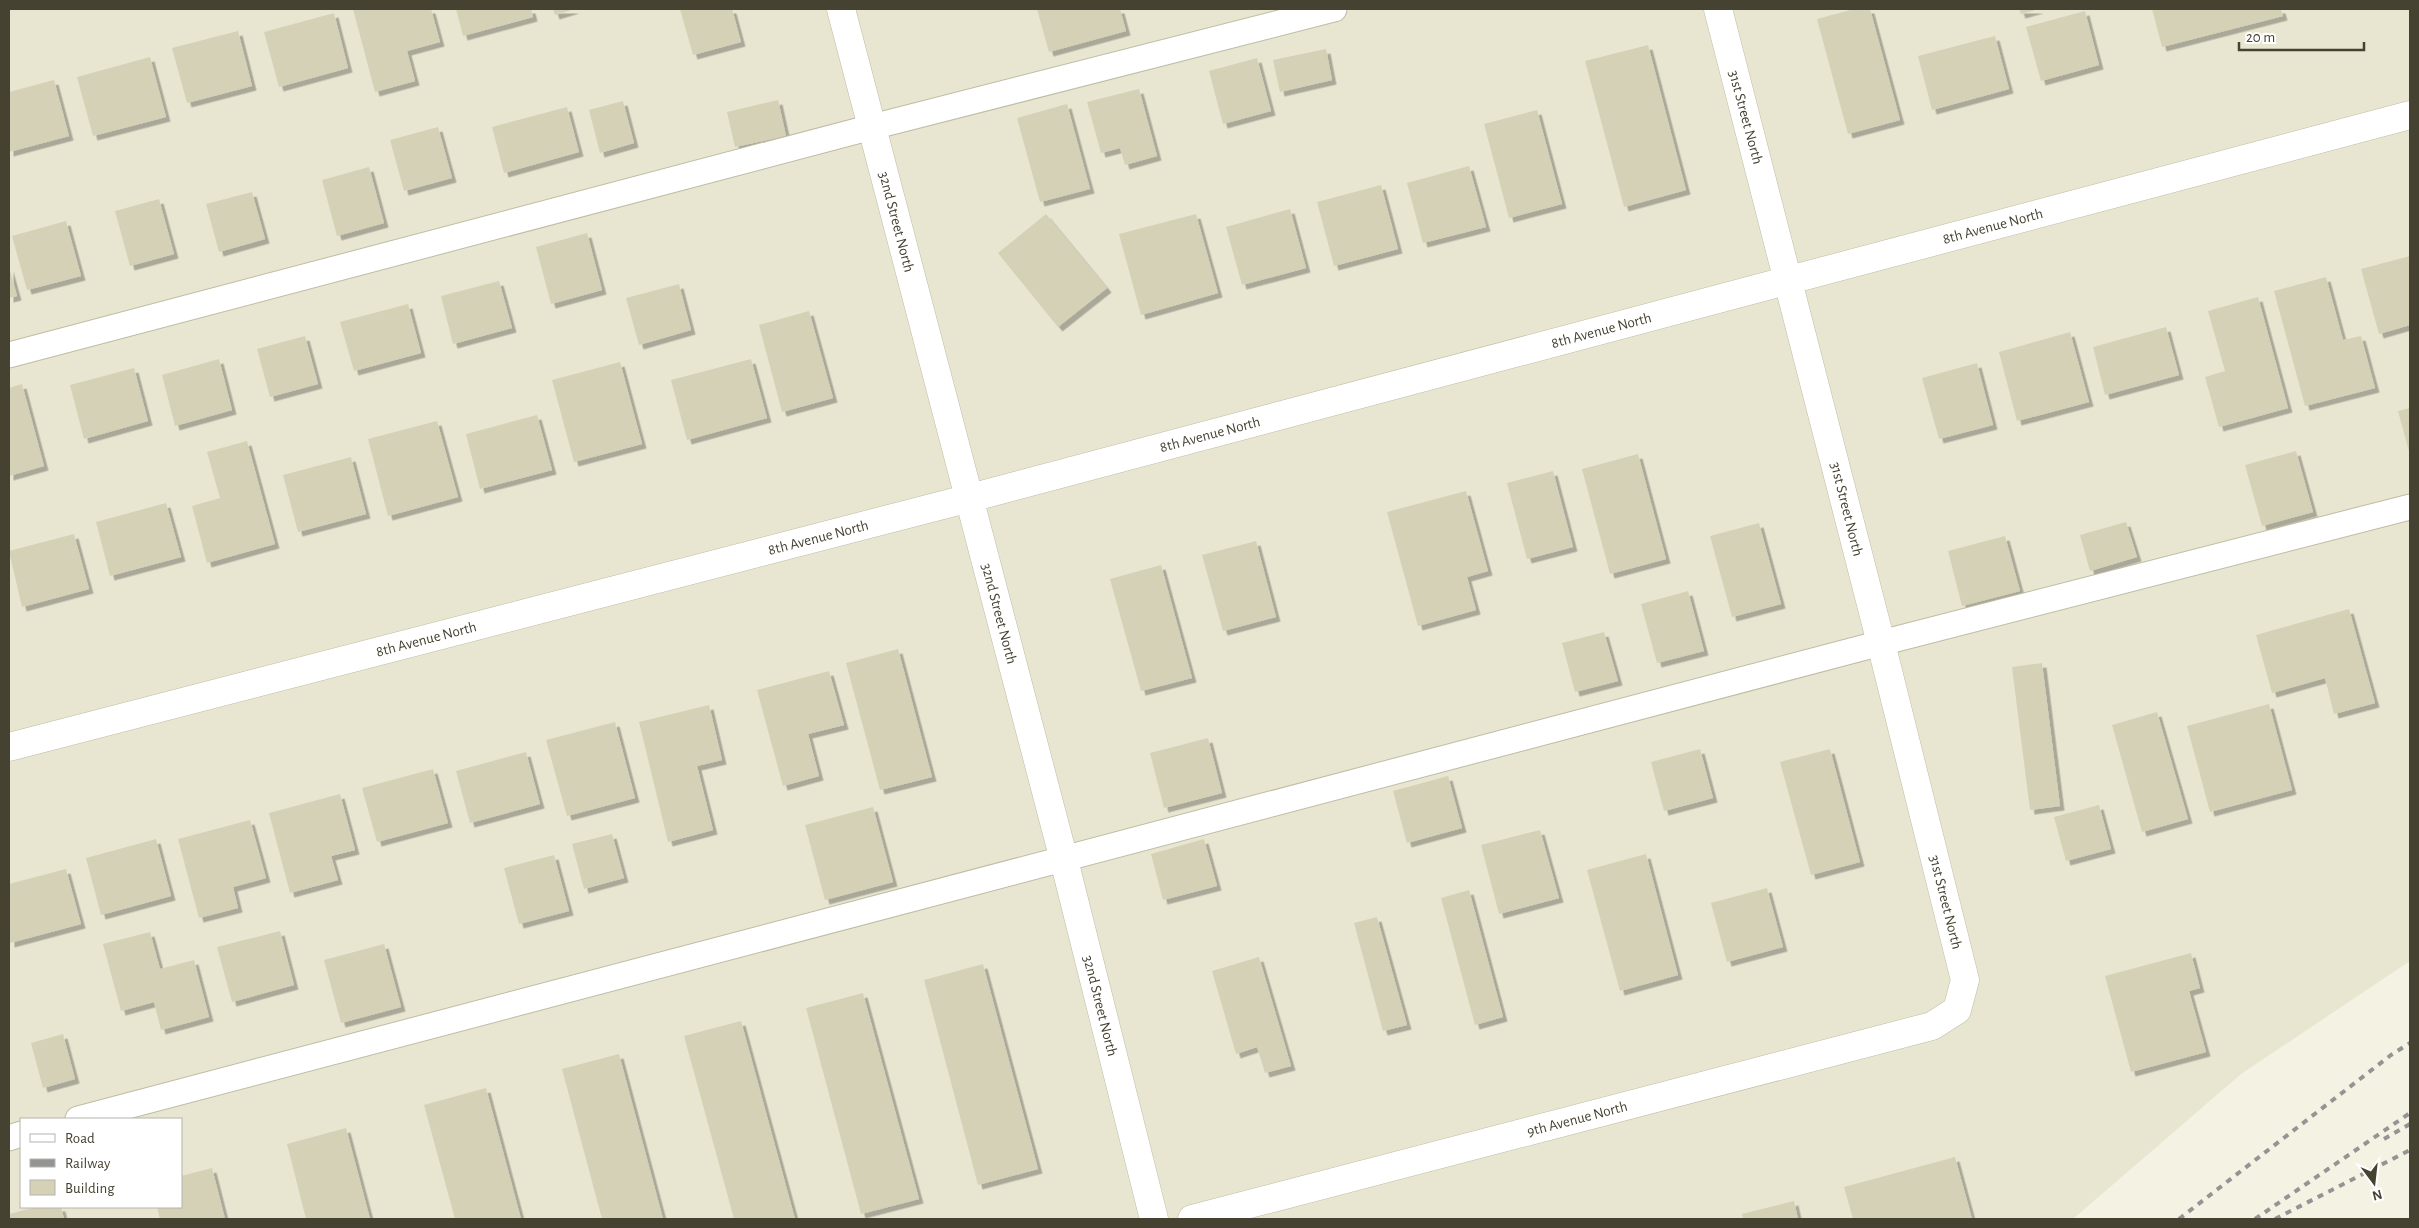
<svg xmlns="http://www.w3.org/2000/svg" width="2419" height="1228" font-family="'Alegreya Sans',sans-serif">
	<defs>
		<filter id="shadow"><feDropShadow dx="4.5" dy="4.5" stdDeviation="0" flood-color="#0004"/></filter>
	</defs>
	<rect width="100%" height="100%" fill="#f3f2e3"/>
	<path fill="#e8e6d0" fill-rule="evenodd" d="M9 9H2410V961L2241 1074 2073 1219H9ZM21 1119H181V1207H21Z"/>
	<path fill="#d5d1b7" filter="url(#shadow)" d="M353 9H431L440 42 407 51 415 81 375 92Z
		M456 9H531L533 17 463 36Z
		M553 9H575L555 15Z
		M680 9H732L741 42 693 55Z
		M1037 9H1120L1126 31 1049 52Z
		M1854 9H1870L1900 120 1848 134 1817 19Z
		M2019 9H2039L2021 14Z
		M2152 9H2281L2283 16 2162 47Z
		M2085 11 2099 65 2041 81 2026 27Z
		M334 13 348 68 279 87 264 32Z
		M238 31 252 86 187 103 172 48Z
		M1995 36 2009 89 1932 110 1918 56Z
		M1648 45 1686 190 1624 207 1585 61Z
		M1326 49 1332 80 1280 92 1273 60Z
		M150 57 166 117 93 136 77 77Z
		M1257 58 1271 111 1223 124 1209 71Z
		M54 80 69 136 9 152V92Z
		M1139 89 1157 156 1125 165 1120 148 1101 153 1087 102Z
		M778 100 786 136 735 147 727 112Z
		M623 101 634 143 600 153 589 110Z
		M1067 104 1090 189 1040 202 1017 118Z
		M567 107 579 152 504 173 492 127Z
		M1537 110 1562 204 1509 218 1484 124Z
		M438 127 452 178 404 191 390 140Z
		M1469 166 1486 227 1423 243 1407 183Z
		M369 167 384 223 337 236 322 180Z
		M1381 185 1398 249 1334 266 1317 202Z
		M252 192 265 239 219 252 206 204Z
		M159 199 174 254 130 266 115 211Z
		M1290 209 1306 268 1242 285 1226 227Z
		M1046 214 1107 288 1058 327 998 253Z
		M1196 214 1218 293 1141 315 1119 234Z
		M66 221 81 276 27 290 12 236Z
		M587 233 602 290 551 304 536 247Z
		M2410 256V325L2379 334 2361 269Z
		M9 267 17 296 9 298Z
		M2326 277 2343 340 2361 336 2375 388 2305 406 2274 291Z
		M499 281 512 328 453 344 441 296Z
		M679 284 691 330 639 345 626 298Z
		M2258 297 2288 408 2219 427 2205 377 2225 371 2208 311Z
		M408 304 421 353 354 371 340 322Z
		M809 311 833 398 782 412 759 325Z
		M2166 327 2179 375 2105 395 2093 347Z
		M2070 332 2089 402 2017 421 1999 352Z
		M305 336 318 384 270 397 257 349Z
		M219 359 232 410 175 426 162 375Z
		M751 359 767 418 687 440 671 380Z
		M620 362 642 444 574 462 552 380Z
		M1977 363 1993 425 1939 439 1922 378Z
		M134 368 148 421 84 439 70 385Z
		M22 384 44 466 9 476V388Z
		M2410 408V455L2398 411Z
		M537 415 552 470 480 489 466 434Z
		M437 421 458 497 388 516 368 439Z
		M247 441 275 544 207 563 192 506 220 498 207 452Z
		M2296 451 2313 512 2262 526 2245 465Z
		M1638 454 1666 559 1610 574 1582 469Z
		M351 457 366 514 298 532 283 475Z
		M1553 471 1573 547 1527 559 1507 483Z
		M1466 491 1488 571 1467 577 1476 610 1418 626 1387 512Z
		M166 503 181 557 110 576 96 522Z
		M2126 522 2137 557 2090 571 2080 535Z
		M1759 523 1781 604 1732 617 1710 536Z
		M74 534 89 589 22 607 9 551Z
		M2005 536 2020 591 1962 606 1948 551Z
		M1256 541 1276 617 1223 631 1202 555Z
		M1161 565 1192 678 1141 691 1110 579Z
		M1688 591 1704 651 1657 663 1641 604Z
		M2349 609 2375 703 2334 714 2325 678 2272 693 2256 635Z
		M1604 632 1618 681 1575 692 1562 643Z
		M898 649 932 777 880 790 846 663Z
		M2042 663 2060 806 2030 810 2012 667Z
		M829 671 844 725 808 734 819 776 783 786 757 690Z
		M2269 704 2292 790 2210 812 2187 726Z
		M709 705 722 760 697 766 713 830 668 842 639 722Z
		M2157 712 2188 819 2142 832 2112 725Z
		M615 722 635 798 567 816 546 740Z
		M1208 738 1222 793 1164 808 1150 753Z
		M1700 749 1713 798 1664 811 1651 762Z
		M1830 749 1860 862 1811 875 1780 762Z
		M526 752 540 804 470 823 456 771Z
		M433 769 448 823 377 842 362 788Z
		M1448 776 1462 828 1407 843 1393 791Z
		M340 794 355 850 331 856 338 880 290 893 269 813Z
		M2099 805 2111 849 2066 861 2054 817Z
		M873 807 893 882 825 900 805 825Z
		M250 820 266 878 233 887 238 908 199 918 178 839Z
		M1540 830 1559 898 1499 914 1481 845Z
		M612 834 624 878 584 889 572 844Z
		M156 839 171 896 101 915 86 858Z
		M1204 839 1217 886 1163 900 1151 854Z
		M1646 854 1678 975 1620 991 1587 870Z
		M554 855 569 911 519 924 504 868Z
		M66 869 81 924 10 943 9 884Z
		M1767 888 1783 947 1727 962 1711 903Z
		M1469 890 1503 1017 1475 1025 1441 898Z
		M1377 917 1407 1025 1383 1031 1354 923Z
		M280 931 294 985 232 1002 217 947Z
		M150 932 160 969 194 960 209 1017 161 1030 154 1002 121 1011 103 944Z
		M384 944 401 1007 341 1023 324 960Z
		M2191 953 2200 988 2189 991 2206 1052 2131 1072 2105 976Z
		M1259 957 1291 1066 1265 1073 1257 1047 1236 1054 1212 971Z
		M983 964 1038 1169 978 1185 924 980Z
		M863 993 919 1199 861 1214 806 1008Z
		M741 1021 795 1219H734L684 1036Z
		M63 1034 75 1079 43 1088 31 1043Z
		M619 1054 663 1219H602L562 1069Z
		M486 1088 521 1219H455L424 1105Z
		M346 1128 370 1219H306L287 1144Z
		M1955 1157 1972 1219H1853L1844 1187Z
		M212 1168 225 1219H160L157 1207H181V1176Z
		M1794 1201 1798 1219H1743L1742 1214Z
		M36 1207H61L64 1219H9V1214Z"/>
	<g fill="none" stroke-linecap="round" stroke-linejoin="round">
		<g stroke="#bfbca5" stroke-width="27">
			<path id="service" d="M9 355 872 127 1334 9
				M78 1119 1881 643 2410 507
				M9 1138 21 1134"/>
		</g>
		<g stroke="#bfbca5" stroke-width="29">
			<g id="minor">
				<path id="s1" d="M841 9 1064 860 1154 1219"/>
				<path id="s2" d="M1192 1219 1932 1026 1957 1010 1965 980 1881 643 1718 9"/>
			</g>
		</g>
		<g stroke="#bfbca5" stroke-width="29">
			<g id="tertiary">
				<path id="s3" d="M9 747 970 498 2410 115"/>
			</g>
		</g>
		<use href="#service" stroke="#fff" stroke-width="25"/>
		<use href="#minor" stroke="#fff" stroke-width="28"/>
		<use href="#tertiary" stroke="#fff" stroke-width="28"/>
		<path stroke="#949494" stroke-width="4" stroke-dasharray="6 6" stroke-linecap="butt" d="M2384 1139 2410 1124
			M2179 1219 2391 1055 2410 1043
			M2255 1219 2410 1113
			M2275 1219 2410 1150"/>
	</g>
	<g text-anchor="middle" stroke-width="4" stroke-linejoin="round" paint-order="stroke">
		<g font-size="15" fill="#454232" stroke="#fff">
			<text transform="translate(1746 117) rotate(75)" y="5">31st Street North</text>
			<text dy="5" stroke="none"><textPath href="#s1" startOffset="220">32nd Street North</textPath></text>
			<text dy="5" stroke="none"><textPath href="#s3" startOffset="2051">8th Avenue North</textPath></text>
			<text dy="5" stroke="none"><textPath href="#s3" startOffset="1646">8th Avenue North</textPath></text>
			<text dy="5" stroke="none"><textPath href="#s3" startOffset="1241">8th Avenue North</textPath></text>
			<text transform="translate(1847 509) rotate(76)" y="5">31st Street North</text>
			<text dy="5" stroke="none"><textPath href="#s3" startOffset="836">8th Avenue North</textPath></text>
			<text dy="5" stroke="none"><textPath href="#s1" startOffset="625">32nd Street North</textPath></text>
			<text dy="5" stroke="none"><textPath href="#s3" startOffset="431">8th Avenue North</textPath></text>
			<text transform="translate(1946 902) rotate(76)" y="5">31st Street North</text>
			<text dy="5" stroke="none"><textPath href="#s1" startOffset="1030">32nd Street North</textPath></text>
			<text dy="5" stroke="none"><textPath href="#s2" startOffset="398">9th Avenue North</textPath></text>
		</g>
	</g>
	<rect width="2419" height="1228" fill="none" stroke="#454232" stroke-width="20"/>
	<rect x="20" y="1118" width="162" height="90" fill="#ffffff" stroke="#b5b3ad"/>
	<rect x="30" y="1134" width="25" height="8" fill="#ffffff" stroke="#b5b3ad"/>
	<text x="65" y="1143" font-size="15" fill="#454232">Road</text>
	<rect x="30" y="1159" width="25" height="8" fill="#949494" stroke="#b5b3ad"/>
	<text x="65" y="1168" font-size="15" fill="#454232">Railway</text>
	<rect x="30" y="1180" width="25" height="15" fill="#d5d1b7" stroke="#b5b3ad"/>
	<text x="65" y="1193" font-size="15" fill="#454232">Building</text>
	<g transform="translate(2374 1183) rotate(165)" stroke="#ffffff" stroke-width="4" paint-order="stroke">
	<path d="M0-4L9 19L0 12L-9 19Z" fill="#454232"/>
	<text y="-8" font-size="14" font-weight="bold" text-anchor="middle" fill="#454232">N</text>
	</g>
	<path d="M2239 42v8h125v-8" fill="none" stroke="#454232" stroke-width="2.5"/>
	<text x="2246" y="42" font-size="15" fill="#454232" stroke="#ffffff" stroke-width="4" paint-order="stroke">20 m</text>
</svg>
